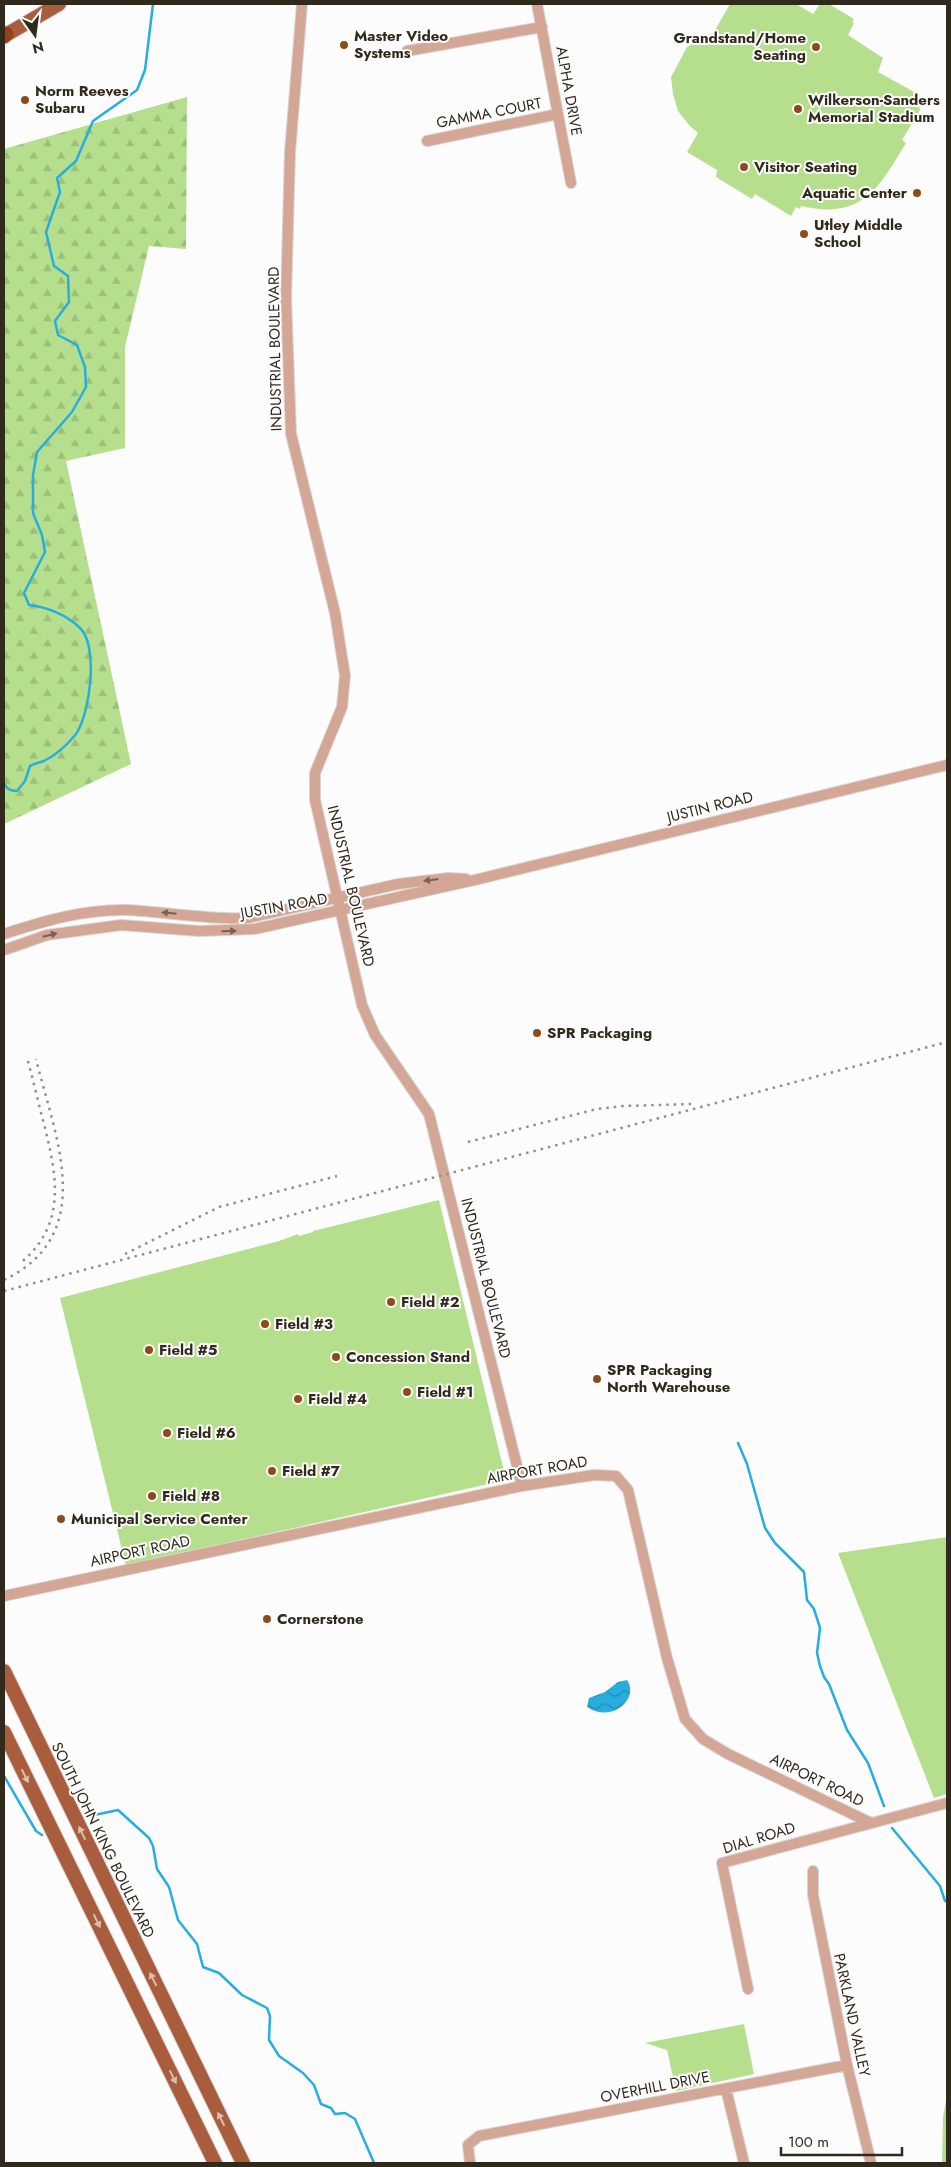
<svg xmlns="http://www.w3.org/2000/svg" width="951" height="2167" font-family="Jost,sans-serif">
	<defs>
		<pattern id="forest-firs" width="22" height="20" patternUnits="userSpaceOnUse" patternTransform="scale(1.25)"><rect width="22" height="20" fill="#b5df8d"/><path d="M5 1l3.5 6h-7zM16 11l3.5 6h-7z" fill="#9cbf79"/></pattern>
		<pattern id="water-waves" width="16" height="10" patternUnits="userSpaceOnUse" patternTransform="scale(1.25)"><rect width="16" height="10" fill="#27aedf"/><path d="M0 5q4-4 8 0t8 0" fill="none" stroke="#228eb4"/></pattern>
	</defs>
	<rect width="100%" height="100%" fill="#fcfcfc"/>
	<path fill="#b5df8d" d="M730 4H796L813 14 820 4H829L854 19 852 22 854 23 848 35 883 58 878 72 916 93 920 110 902 140 906 143C878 189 862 220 801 206L800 209 796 207 791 216 755 194 752 199 716 177 717 170 687 152 698 133 689 125 678 111 673 94 671 77 687 47 714 32Z
		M439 1200 506 1480 126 1566 60 1298 279 1241 298 1234 299 1236 313 1232V1231Z
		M947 1537V1794L934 1798 838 1553Z
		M744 2024 754 2074 676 2091 667 2050 645 2043Z
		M947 2095V2163H942L943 2117Z"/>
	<path fill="url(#forest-firs)" d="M187 97 186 249 149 246 125 347V448L66 461 131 764 4 824V149Z"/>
	<path fill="url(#water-waves)" d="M627 1680C640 1698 612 1724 587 1707L589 1698 605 1692 618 1682Z"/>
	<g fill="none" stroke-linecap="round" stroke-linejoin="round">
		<path stroke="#27aedf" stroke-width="2.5" d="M4 783C6 789 11 791 17 791L25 781 30 766C34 763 39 763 44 761 56 755 68 744 76 734 90 714 99 646 80 628 67 615 47 607 29 605L24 593 45 552 42 535 33 513V475L37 452 72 412 86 387 85 367 77 345 58 335 55 321 69 302 68 276 54 266 46 232 60 192 57 178 76 161 93 121 137 90 145 70 153 4
			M738 1443 747 1464 765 1528 775 1543 804 1572 807 1600 814 1609 820 1628 817 1653 820 1666 824 1677 829 1684 847 1730 868 1763 884 1806
			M4 1776 36 1831 42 1835
			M85 1817 118 1810 149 1838 153 1846 157 1869 169 1887 178 1920 197 1944 203 1967 219 1973 242 1995 267 2008 270 2016 269 2040 279 2056 303 2073 314 2085 321 2104 331 2108 335 2114 345 2113 355 2119 374 2163
			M892 1828 940 1886 945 1901H947"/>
		<g stroke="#d8d6d4" stroke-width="12">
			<path id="minor" d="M302 4 290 152 286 299 291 434 335 613 345 676 342 707 315 773V800L362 1005 375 1035 429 1114 522 1486
				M537 4 571 183
				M407 51 542 27
				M427 141 558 114
				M4 934C44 921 84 909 127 910 168 912 208 920 248 918L398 884 448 878 466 879
				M4 950 47 935 121 925 199 931 255 929 479 879 947 765
				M4 1596 522 1486 594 1475 616 1476 628 1490 667 1658 685 1719 703 1739 728 1754 871 1823
				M813 1871V1895L847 2065 871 2163
				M748 1989 722 1863 947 1803
				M726 2089 744 2163
				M470 2163 468 2145 479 2136 847 2065"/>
		</g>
		<g stroke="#d8d6d4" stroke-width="16">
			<path id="major" d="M4 36 59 4
				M4 1671 243 2163
				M4 1732 215 2163"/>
		</g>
		<g stroke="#d8d6d4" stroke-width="18">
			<path id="highway" d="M4 36 6 34"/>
		</g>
		<use href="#minor" stroke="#d3a695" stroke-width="10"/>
		<use href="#major" stroke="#a95d3d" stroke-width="14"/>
		<use href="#highway" stroke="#984017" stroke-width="15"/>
		<path stroke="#948f89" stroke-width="2.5" stroke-dasharray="2.5 5" stroke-linecap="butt" d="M468 1142 597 1109 624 1106 691 1104
			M125 1254 219 1207 337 1176
			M23 1261C66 1223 57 1177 45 1128 39 1106 34 1083 28 1061
			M4 1280C99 1234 55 1137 36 1059
			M4 1291 947 1042"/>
	</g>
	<defs><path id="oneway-solid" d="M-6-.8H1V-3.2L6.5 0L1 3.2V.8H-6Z" transform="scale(1.25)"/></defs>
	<g fill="#7a6153">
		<use href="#oneway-solid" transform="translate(431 880) rotate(173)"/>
		<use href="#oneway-solid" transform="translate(169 913) rotate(-174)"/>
		<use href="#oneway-solid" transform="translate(229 931) rotate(-2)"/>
		<use href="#oneway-solid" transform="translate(50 935) rotate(-14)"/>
	</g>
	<g fill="#dbbcb0">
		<use href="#oneway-solid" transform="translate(25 1776) rotate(64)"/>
		<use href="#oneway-solid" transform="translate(82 1833) rotate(-116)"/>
		<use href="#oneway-solid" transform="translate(97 1921) rotate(64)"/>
		<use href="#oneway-solid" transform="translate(153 1979) rotate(-116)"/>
		<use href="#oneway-solid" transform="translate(173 2077) rotate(64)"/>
		<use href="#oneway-solid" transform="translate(221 2119) rotate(-116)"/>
	</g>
	<g fill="#8d4c17" stroke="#fcfcfc" stroke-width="2">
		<circle cx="344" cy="45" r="5"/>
		<circle cx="816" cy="47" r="5"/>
		<circle cx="25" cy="100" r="5"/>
		<circle cx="798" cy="109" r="5"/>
		<circle cx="744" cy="167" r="5"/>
		<circle cx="917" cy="193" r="5"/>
		<circle cx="804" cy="234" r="5"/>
		<circle cx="537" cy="1033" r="5"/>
		<circle cx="391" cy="1302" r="5"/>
		<circle cx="265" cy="1324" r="5"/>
		<circle cx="149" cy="1350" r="5"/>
		<circle cx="336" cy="1357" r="5"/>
		<circle cx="597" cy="1379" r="5"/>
		<circle cx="407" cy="1392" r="5"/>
		<circle cx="298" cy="1399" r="5"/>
		<circle cx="167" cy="1433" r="5"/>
		<circle cx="272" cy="1471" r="5"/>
		<circle cx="152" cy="1496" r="5"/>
		<circle cx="61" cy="1519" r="5"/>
		<circle cx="267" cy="1619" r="5"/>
	</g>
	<g text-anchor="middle" stroke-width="4" stroke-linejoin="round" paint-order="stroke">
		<g font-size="15" font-weight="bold" fill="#32291d" stroke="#fcfcfc" text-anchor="start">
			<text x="354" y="41">Master Video<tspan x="354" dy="17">Systems</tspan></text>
			<text x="806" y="43" text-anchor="end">Grandstand/Home<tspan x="806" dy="17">Seating</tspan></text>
			<text x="35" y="96">Norm Reeves<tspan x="35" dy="17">Subaru</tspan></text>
			<text x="808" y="105">Wilkerson-Sanders<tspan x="808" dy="17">Memorial Stadium</tspan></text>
			<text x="754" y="172">Visitor Seating</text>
			<text x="907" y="198" text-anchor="end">Aquatic Center</text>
			<text x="814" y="230">Utley Middle<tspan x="814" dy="17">School</tspan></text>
			<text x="547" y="1038">SPR Packaging</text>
			<text x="401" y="1307">Field #2</text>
			<text x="275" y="1329">Field #3</text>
			<text x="159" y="1355">Field #5</text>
			<text x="346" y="1362">Concession Stand</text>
			<text x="607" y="1375">SPR Packaging<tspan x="607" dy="17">North Warehouse</tspan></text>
			<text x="417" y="1397">Field #1</text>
			<text x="308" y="1404">Field #4</text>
			<text x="177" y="1438">Field #6</text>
			<text x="282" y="1476">Field #7</text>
			<text x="162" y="1501">Field #8</text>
			<text x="71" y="1524">Municipal Service Center</text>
			<text x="277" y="1624">Cornerstone</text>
		</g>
		<g font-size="15" fill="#32291d" stroke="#fcfcfc">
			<text transform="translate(569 91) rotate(80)" y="5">ALPHA DRIVE</text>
			<text transform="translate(489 113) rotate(-11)" y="5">GAMMA COURT</text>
			<text transform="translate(275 349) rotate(-91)" y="5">INDUSTRIAL BOULEVARD</text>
			<text transform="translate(710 807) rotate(-14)" y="5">JUSTIN ROAD</text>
			<text transform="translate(351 886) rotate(77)" y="5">INDUSTRIAL BOULEVARD</text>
			<text transform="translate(284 906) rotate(-10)" y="5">JUSTIN ROAD</text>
			<text transform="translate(486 1278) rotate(76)" y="5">INDUSTRIAL BOULEVARD</text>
			<text transform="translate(537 1470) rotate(-10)" y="5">AIRPORT ROAD</text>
			<text transform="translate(140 1551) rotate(-12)" y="5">AIRPORT ROAD</text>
			<text transform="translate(817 1780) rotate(26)" y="5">AIRPORT ROAD</text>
			<text transform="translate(759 1838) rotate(-17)" y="5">DIAL ROAD</text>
			<text transform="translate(103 1840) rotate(64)" y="5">SOUTH JOHN KING BOULEVARD</text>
			<text transform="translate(852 2015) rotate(78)" y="5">PARKLAND VALLEY</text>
			<text transform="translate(655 2087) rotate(-11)" y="5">OVERHILL DRIVE</text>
		</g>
	</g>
	<rect width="951" height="2167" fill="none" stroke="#32291d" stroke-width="10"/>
	<g transform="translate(35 35) rotate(166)" stroke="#fcfcfc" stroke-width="4" paint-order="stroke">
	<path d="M0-4L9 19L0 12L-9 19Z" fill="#32291d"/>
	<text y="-8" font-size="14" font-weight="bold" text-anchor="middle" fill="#32291d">N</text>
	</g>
	<path d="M781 2147v8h121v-8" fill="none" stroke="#32291d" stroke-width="2.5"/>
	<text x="788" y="2147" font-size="15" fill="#32291d" stroke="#fcfcfc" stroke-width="4" paint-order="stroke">100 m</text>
</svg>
